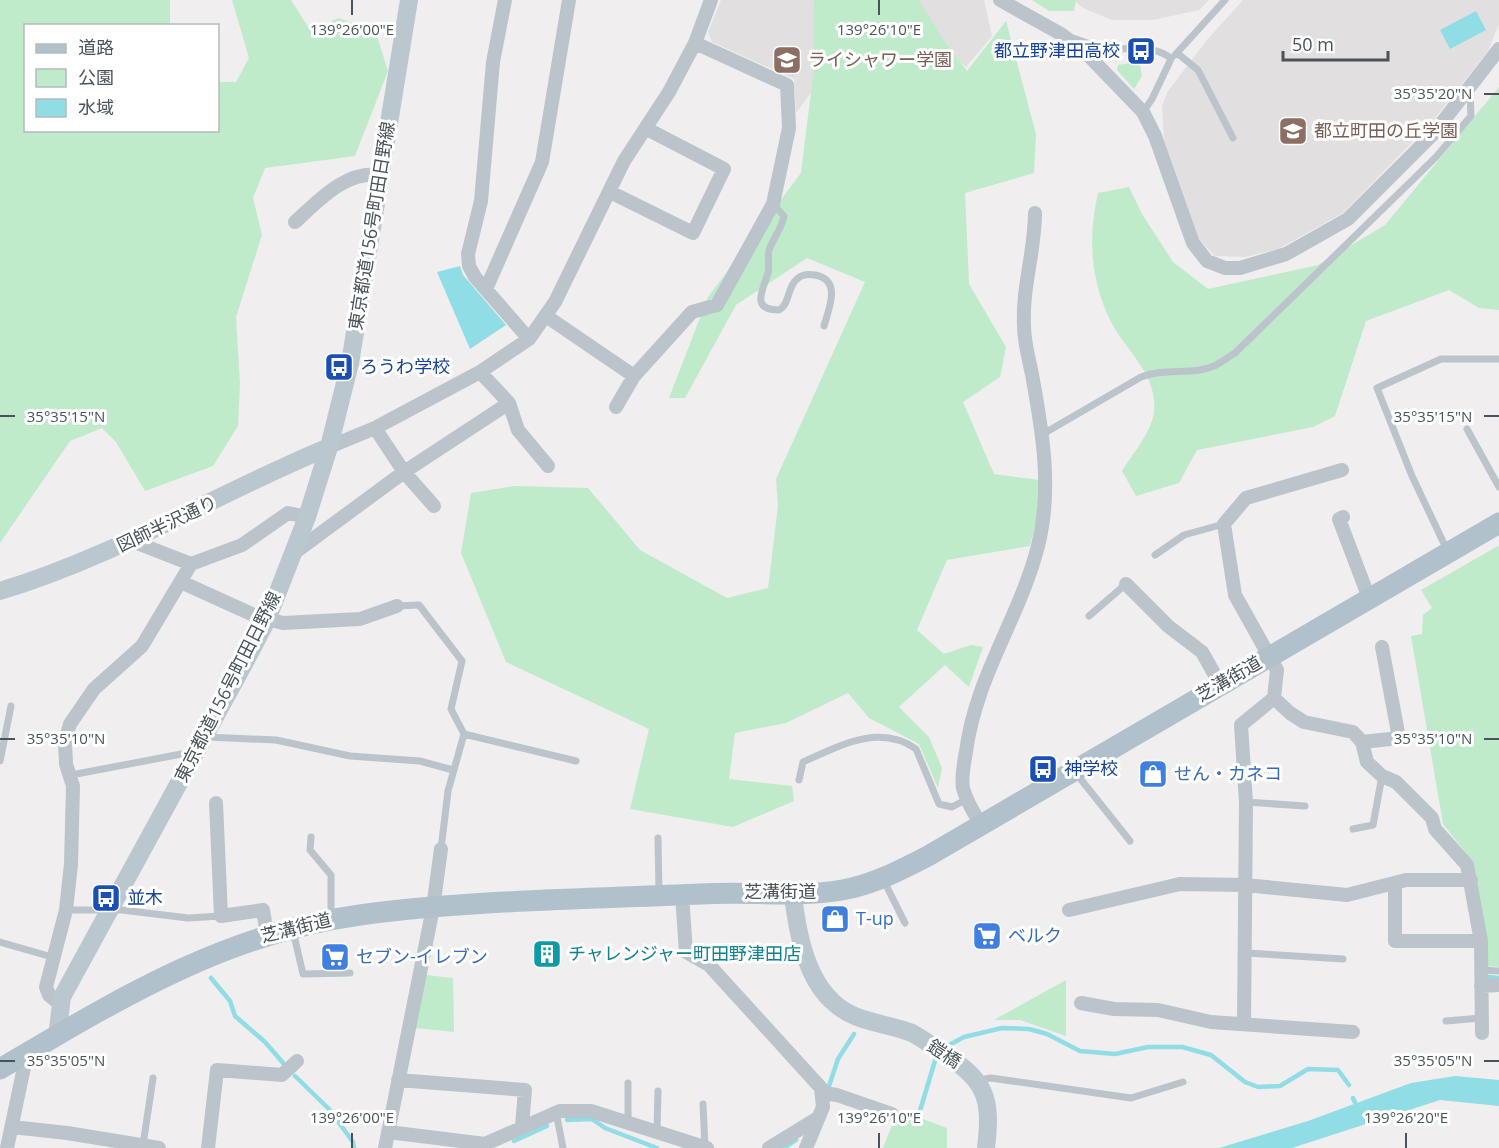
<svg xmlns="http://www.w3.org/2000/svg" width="1499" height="1148" font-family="'Open Sans','Noto Sans JP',sans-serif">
	<rect width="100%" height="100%" fill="#f0eeee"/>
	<path fill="#e1dfdf" d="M721 0H835L822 78 796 113 794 79 712 42 708 32Z
		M894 0H984L992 36 966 67Z
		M1074 0H1209L1199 10 1153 20H1112L1083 8Z
		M1243 0H1499V24L1488 51 1431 123 1343 213 1278 249 1245 257 1215 256 1199 239 1164 140 1162 106 1168 91 1207 40Z"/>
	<path fill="#bfebcb" d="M0 0H170V25L26 26V130H218V82H236L249 58 232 0H291L310 30 339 18 376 33 388 71 355 156 265 168 253 198 262 235 236 317 240 384 238 426 213 466 145 491 116 442 102 428 70 441 0 543Z
		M814 0H919L943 39 967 71 1006 21 1036 134 1034 173 965 193 969 284 1006 347 1000 377 963 402 994 474 1046 481 1030 546 947 560 917 630 944 654 971 645 983 647 969 687 945 665 899 707 929 737 942 768 938 788 919 744 869 718 848 693 786 723 735 733 729 779 792 786 794 801 733 827 630 809 649 729 506 662 461 553 471 493 515 486 588 488 640 550 727 598 768 588 778 506 776 479 865 282 807 258 736 305 685 398H669L708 297 801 173 813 76Z
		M1032 0H1075L1076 1 1074 11H1049Z
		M1130 63 1140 65 1142 76 1134 89 1117 70 1118 65Z
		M1499 87V310L1479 308 1449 290 1366 321 1335 416 1313 427 1197 450 1179 483 1136 496 1122 471C1133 453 1152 432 1154 411 1158 375 1126 351 1111 322 1090 279 1088 238 1098 193L1129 187 1142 214 1173 262 1208 289 1318 265 1385 225Z
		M1498 546 1499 547V967L1484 966V919L1477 883 1472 861 1443 824 1411 636 1422 634 1423 615 1432 608 1421 590Z
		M426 975 453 978 454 1032 415 1028Z
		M1066 980V1036L1020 1020H994Z
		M901 1111 947 1128V1148H883L894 1120H897Z"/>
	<path fill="#90dde5" d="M1476 11 1486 30 1450 49 1440 30Z
		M460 266 463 275 506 325 470 349 437 272Z
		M1455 1076 1499 1080V1106L1440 1100 1292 1148H1219L1308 1121 1411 1083Z"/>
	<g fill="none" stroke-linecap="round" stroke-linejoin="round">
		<path stroke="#90dde5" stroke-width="4.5" d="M1489 977 1499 978
			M211 978 230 1001 235 1016 265 1042 284 1064
			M944 1048 964 1037 1002 1028 1029 1029 1047 1034 1080 1051 1115 1054 1148 1047H1182L1211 1055 1245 1082 1258 1087 1280 1086 1308 1069 1338 1070 1349 1085
			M295 1076 329 1109 353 1142 354 1148
			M829 1086 838 1059 854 1034
			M1353 1098 1358 1109
			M919 1114 937 1054
			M567 1120 592 1119 605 1128 657 1148
			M514 1141 547 1126
			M784 1148 796 1140"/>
		<path stroke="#bac4ca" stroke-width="7" d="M1072 38C1083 41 1094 46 1105 48 1125 51 1157 44 1171 59L1152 99 1143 112
			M1177 53 1198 70 1233 138
			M1175 55 1225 0
			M773 204 784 216C782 228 773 239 769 250 767 258 770 266 768 273 763 290 750 310 779 310 790 304 787 287 797 279 802 274 809 274 815 275 842 280 829 308 824 326
			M1467 429 1499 487
			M1043 434 1141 377C1166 367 1192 376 1214 366 1221 363 1228 357 1235 353L1436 157 1471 116 1470 91
			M1447 550 1412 476 1377 388 1441 359H1499
			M1155 555 1184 535 1224 524
			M397 606 419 605 462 661 451 709 464 734 448 791 441 849
			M1089 616 1126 584
			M464 734 576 761
			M207 737 276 740 350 756 420 761 453 770
			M0 761 11 706
			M1075 772 1130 841
			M71 775 192 752
			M799 780 803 762C839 746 879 723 916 749L939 804 952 807 967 799
			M1246 802 1305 806
			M1353 829 1373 825 1382 776
			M311 837 310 850 331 875V917
			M658 838 659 892
			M883 879 905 923
			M66 910H122L188 918 221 916
			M293 931 303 974 350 973
			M0 942 52 957
			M1246 953 1343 959
			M1480 970 1499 971
			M1446 1021 1481 1018
			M978 1080 991 1078 1131 1098 1183 1082
			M628 1083V1121
			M703 1104 705 1147
			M556 1112 563 1148
			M657 1131 658 1091
			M143 1145 153 1078"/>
		<path stroke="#bac4ca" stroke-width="14" d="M505 0 493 62 481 201 468 254 469 266 475 277 529 339
			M1000 0 1061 34 1085 52 1143 112 1155 136 1193 243 1207 261 1225 268H1240L1286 254 1348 219 1434 133 1499 49
			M610 192 693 233 724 169 647 129
			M295 222C318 201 346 170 380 175
			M486 289 542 162 569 0
			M546 316 634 376
			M480 372 509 403 518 430 548 466
			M616 407 634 376 692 312 717 305 773 204 789 128 787 85 695 43
			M375 428 404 472 434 506
			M329 447 375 428 480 372 529 339 555 302 624 161 669 92 695 43 711 0
			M1342 470 1246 498 1224 524 1235 595 1277 670 1274 698 1290 713 1304 722 1353 732 1362 742 1367 762 1382 776 1396 782 1432 818 1435 829 1467 865 1481 941 1482 1033
			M1343 517 1339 519 1369 598
			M132 541 191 564
			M294 553 404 472 509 403
			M181 582 256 616 283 623 360 619 397 606
			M1126 584 1168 626 1202 652 1220 684
			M1362 742 1399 738 1382 647
			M216 803 221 916 263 910 267 934
			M981 825C974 813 966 801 963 788 961 776 964 763 966 752 975 678 1020 617 1038 546 1052 491 1043 435 1033 380 1030 362 1024 344 1024 326 1022 287 1035 251 1035 213
			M1395 883V941H1481
			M682 895 686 952 709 965 821 1088 823 1107 806 1148
			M1069 910 1180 884 1245 885 1347 895 1406 880H1471
			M1481 986 1499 985
			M1081 1003 1114 1009 1158 1010 1211 1022 1353 1032
			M60 1004 49 995 46 987 66 910 71 864 73 786 66 764 65 742 70 724 94 689 142 646 191 564 242 545 288 513 307 517
			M1244 1024 1246 802 1241 725 1274 698
			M398 1080 525 1090 522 1126
			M823 1093 837 1095 892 1114
			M12 1127 67 1133 159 1148
			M388 1132 485 1144 560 1111H591L707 1148
			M7 1148 27 1053
			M208 1148 217 1070 282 1075 297 1061
			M385 1148 433 908 441 849
			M769 1148 818 1118"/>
		<path stroke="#bbc7ce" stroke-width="18" d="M0 591C116 556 218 493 329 447
			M793 895C797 930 805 976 832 1001 854 1023 884 1022 912 1033 922 1038 933 1047 943 1053 986 1081 992 1097 986 1148
			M57 1036 62 997 245 662 267 620 307 517 329 447 350 363 409 0"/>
		<path stroke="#b0c1cb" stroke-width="21" d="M0 1069C115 1001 225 933 360 915 471 900 589 899 701 894 748 891 795 898 842 890 872 885 901 870 928 856L1499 523"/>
	</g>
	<path fill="none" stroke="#48535a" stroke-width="2" d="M352 0V15M879 0V15M1484 94H1499M0 416H15M1484 416H1499M0 739H15M1484 739H1499M0 1061H15M1484 1061H1499M352 1133V1148M879 1133V1148M1406 1133V1148"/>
	<defs>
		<g id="bus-square" transform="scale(1.5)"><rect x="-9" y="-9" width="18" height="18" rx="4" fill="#1a4fb4" stroke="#fff"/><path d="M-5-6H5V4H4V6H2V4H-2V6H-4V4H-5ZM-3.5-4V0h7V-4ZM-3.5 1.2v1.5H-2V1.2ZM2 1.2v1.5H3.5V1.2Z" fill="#fff"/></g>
		<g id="school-square" transform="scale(1.5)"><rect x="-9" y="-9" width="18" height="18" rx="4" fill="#8d6e63" stroke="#fff"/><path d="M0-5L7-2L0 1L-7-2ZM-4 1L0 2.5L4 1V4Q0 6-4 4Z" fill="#fff"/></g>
		<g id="shop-square" transform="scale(1.5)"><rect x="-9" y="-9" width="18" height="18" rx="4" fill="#3f7fe0" stroke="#fff"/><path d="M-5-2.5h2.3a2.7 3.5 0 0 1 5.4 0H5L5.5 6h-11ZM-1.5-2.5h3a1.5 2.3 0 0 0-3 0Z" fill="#fff"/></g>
		<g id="supermarket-square" transform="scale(1.5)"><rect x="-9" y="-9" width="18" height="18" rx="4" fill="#3f7fe0" stroke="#fff"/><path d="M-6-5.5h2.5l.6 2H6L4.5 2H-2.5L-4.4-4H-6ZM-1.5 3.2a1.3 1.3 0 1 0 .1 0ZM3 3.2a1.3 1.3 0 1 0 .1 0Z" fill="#fff"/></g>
		<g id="building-square" transform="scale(1.5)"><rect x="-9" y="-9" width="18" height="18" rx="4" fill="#0f9aa8" stroke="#fff"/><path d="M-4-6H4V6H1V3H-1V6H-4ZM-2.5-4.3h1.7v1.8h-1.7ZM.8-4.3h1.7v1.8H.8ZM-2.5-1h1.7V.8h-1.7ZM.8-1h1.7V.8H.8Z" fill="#fff"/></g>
	</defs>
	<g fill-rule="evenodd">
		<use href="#bus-square" x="1141" y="51"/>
		<use href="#school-square" x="787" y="60"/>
		<use href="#school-square" x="1293" y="131"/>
		<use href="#bus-square" x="339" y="367"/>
		<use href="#bus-square" x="1043" y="769"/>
		<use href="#shop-square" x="1153" y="774"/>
		<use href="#bus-square" x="106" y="898"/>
		<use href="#shop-square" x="835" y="919"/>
		<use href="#supermarket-square" x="987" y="936"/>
		<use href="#building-square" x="547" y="954"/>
		<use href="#supermarket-square" x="335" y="957"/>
	</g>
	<g text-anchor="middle" stroke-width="6" stroke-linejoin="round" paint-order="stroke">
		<g font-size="18" fill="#164399" stroke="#fff" text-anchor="start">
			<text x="1120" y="57" text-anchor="end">都立野津田高校</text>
			<text x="360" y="373">ろうわ学校</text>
			<text x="1064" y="775">神学校</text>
			<text x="127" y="904">並木</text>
		</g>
		<g font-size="18" fill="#785e54" stroke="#fff" text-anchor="start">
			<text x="808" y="66">ライシャワー学園</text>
			<text x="1314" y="137">都立町田の丘学園</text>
		</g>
		<g font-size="18" fill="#48535a" stroke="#fff">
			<text transform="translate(372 226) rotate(-81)" y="6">東京都道156号町田日野線</text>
			<text transform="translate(167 524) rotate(-25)" y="6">図師半沢通り</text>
			<text transform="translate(1229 679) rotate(-30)" y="6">芝溝街道</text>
			<text transform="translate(228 687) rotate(-63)" y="6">東京都道156号町田日野線</text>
			<text x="780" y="898">芝溝街道</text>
			<text transform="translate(296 928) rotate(-14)" y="6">芝溝街道</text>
			<text transform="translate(944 1054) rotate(33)" y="6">鎧橋</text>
		</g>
		<g font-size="18" fill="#366cbe" stroke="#fff" text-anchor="start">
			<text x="1174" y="780">せん・カネコ</text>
			<text x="856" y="925">T-up</text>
			<text x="1008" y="942">ベルク</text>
			<text x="356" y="963">セブン-イレブン</text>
		</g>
		<g font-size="18" fill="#0d838f" stroke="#fff" text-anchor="start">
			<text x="568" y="960">チャレンジャー町田野津田店</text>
		</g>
	</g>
	<g font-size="15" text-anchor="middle" fill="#48535a" stroke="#fff" stroke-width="6" stroke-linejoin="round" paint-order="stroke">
		<text x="352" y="35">139°26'00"E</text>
		<text x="879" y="35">139°26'10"E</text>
		<text x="1433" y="99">35°35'20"N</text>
		<text x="66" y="422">35°35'15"N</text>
		<text x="1433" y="422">35°35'15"N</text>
		<text x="66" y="744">35°35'10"N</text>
		<text x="1433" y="744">35°35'10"N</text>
		<text x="66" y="1066">35°35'05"N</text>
		<text x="1433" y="1066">35°35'05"N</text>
		<text x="352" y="1123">139°26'00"E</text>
		<text x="879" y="1123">139°26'10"E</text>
		<text x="1406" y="1123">139°26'20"E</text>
	</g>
	<rect x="24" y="24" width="195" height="108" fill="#ffffff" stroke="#b6babd" stroke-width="1.5"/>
	<rect x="36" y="44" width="30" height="9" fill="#b0c1cb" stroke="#b6babd" stroke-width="1.5"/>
	<text x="78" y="54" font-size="18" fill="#48535a">道路</text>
	<rect x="36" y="69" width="30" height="18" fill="#bfebcb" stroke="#b6babd" stroke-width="1.5"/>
	<text x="78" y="84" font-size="18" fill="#48535a">公園</text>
	<rect x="36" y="99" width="30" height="18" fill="#90dde5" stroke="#b6babd" stroke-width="1.5"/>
	<text x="78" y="114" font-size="18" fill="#48535a">水域</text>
	<path d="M1283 51v9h105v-9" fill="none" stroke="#48535a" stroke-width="3"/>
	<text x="1292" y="51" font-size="18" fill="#48535a" stroke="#ffffff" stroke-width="4.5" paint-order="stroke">50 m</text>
</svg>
